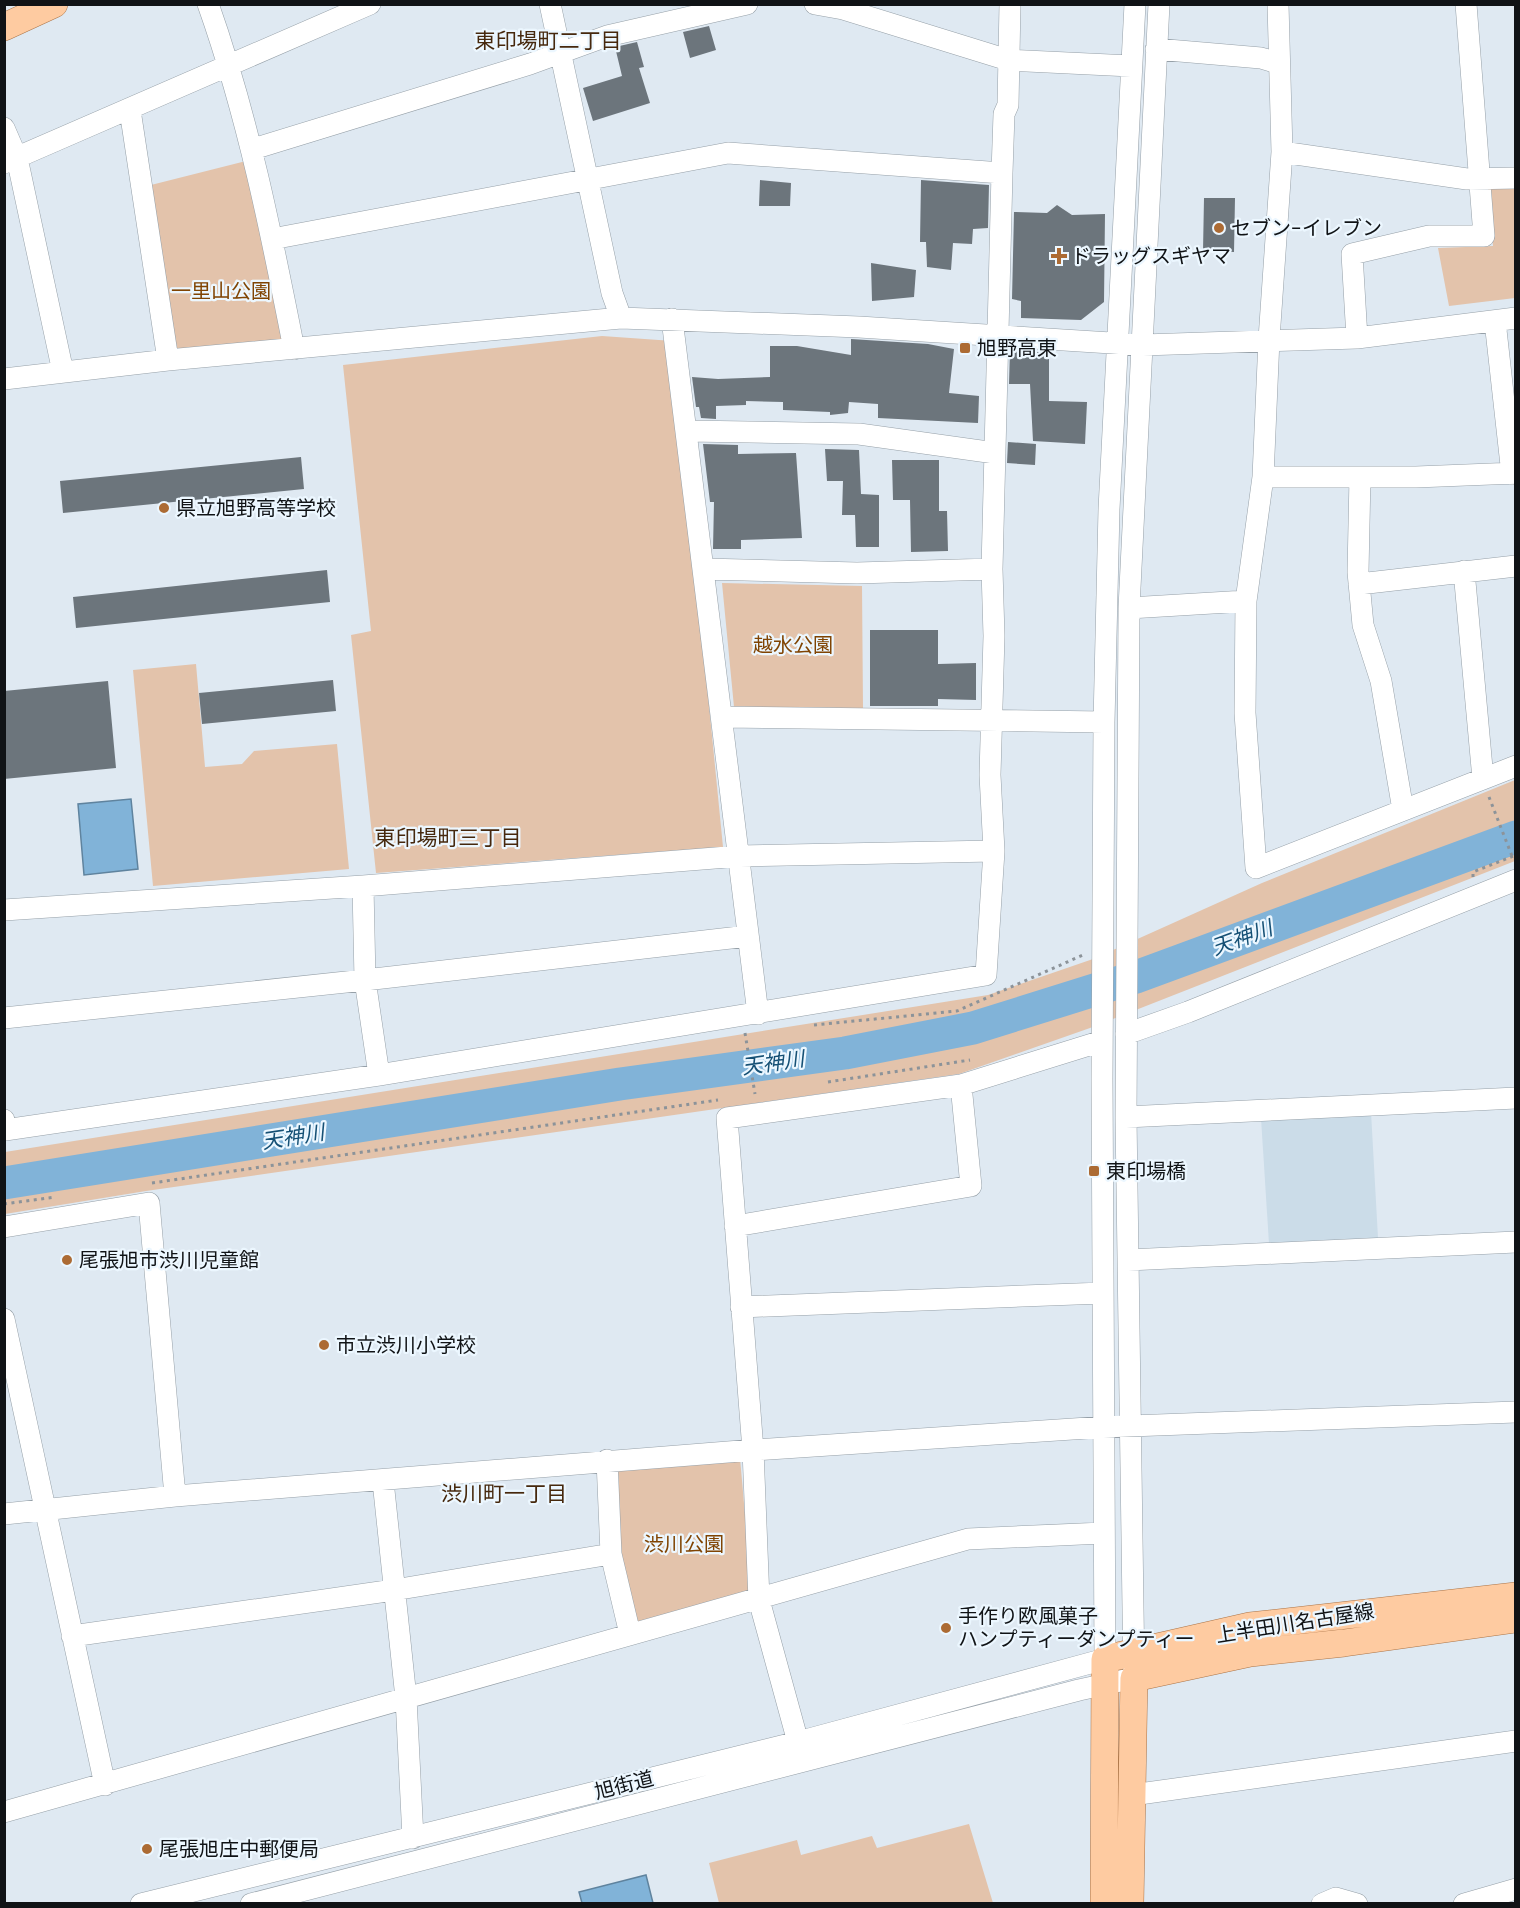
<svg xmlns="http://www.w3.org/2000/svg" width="1520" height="1908" font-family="Poppins,'Noto Sans JP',sans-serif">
	<rect width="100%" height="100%" fill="#dfe9f2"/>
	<path fill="#cbdce8" d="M1371 1112 1378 1238 1269 1244 1261 1118Z"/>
	<path fill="#e3c3ab" d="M246 161 286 342 177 353 151 185Z
		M1515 188V298L1449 306 1438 248 1493 246 1488 189Z
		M602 336 673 341 723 847 376 873 351 635 371 631 343 365Z
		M722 583 862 586 863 708 734 707Z
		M196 664 205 767 242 764 254 751 337 744 349 869 153 886 133 670Z
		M1515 780V861L1090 1028 959 1074 146 1191 5 1214V1152L988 995 1093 959 1262 883Z
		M740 1458 752 1594 636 1622 620 1553 618 1468Z
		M969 1824 993 1903H719L709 1863 797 1840 801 1855 872 1836 877 1848Z"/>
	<path fill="#81b3d8" stroke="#5f839e" stroke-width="1.5" d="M131 799 138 869 84 875 78 804Z
		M646 1875 653 1903H582L579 1892Z"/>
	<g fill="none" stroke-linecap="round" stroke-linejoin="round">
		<path stroke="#81b3d8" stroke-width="33" d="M4 1183 620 1084 845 1053 973 1028 1136 977 1516 837"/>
	</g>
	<path fill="#6c757c" d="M709 26 716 50 690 58 683 32Z
		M637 42 644 67 639 68 650 103 593 121 583 88 622 76 615 47Z
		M760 180 791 183 790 206H759Z
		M921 180 989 185 988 228 973 229 972 244 953 243 951 270 927 267 926 242H920Z
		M1204 198H1235L1234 252 1203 251Z
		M1057 205 1072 215 1105 214 1104 302 1081 320 1021 318V301L1012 299 1014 212 1047 213Z
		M871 263 916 270 914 297 872 301Z
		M851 339 928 344 954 349 949 393 979 396 978 423 878 418V404L849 402 848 413 830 415V412L783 410V402L746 401V405L716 406V419L701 418 699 407H696L692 377 718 379 770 377V346H797L851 355Z
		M1010 350 1049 353V401L1087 402 1085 444 1033 441 1030 384H1009Z
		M1008 442 1036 444 1035 465 1007 463Z
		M703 444 738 445V454L796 453 802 538 741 540V549H713L714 502H710Z
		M825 449 859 450 861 494 879 495V547H856L855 515H842L843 481H827Z
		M301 457 304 489 63 513 60 481Z
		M892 460H939V511H947L948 551 911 552 910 500H893Z
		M327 570 330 602 76 628 73 597Z
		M870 630H938V664L976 663V700L938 699V706H870Z
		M333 680 336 711 202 724 199 693Z
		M108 681 116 768 4 779V691Z"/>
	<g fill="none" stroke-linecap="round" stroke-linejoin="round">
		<g stroke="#96a0a8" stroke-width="22">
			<path id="minor" d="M208 4C248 117 271 232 294 349
				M550 4 612 293 621 318
				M815 4 843 9 1008 60 1131 66
				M1278 4 1282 152 1269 339 1263 477 1246 601 1245 713 1256 868 1516 766
				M1156 49 1261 58 1278 63
				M130 110 168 360
				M4 128 17 158 63 372
				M253 149 530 64 607 36 747 4
				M1282 152 1467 179 1516 178
				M4 163 370 4
				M272 239 728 153 1002 173
				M672 319 758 1014
				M1495 321 1512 474
				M1357 338 1352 254 1429 236H1484L1466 4
				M4 379 168 360 621 318 859 327 1143 345 1357 338 1516 318
				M688 431 859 434 995 453
				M1263 477H1416L1516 473
				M1360 477 1358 572 1363 625 1381 681 1403 810
				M704 569 857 573 992 569
				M1464 571 1483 779
				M1359 584 1516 566
				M1129 608 1246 601
				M723 717 1104 722
				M363 886 365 980 379 1075
				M4 910 363 886 740 856 994 851
				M4 1018 365 980 748 936
				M1126 1034 1188 1012 1516 880
				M1126 1117 1516 1098
				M4 1120 5 1130 379 1075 986 975 994 851 990 775 994 636 992 569 1002 173 1004 114 1008 105 1010 4
				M735 1226 971 1186 961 1085
				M4 1227 149 1203 175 1496
				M1128 1260 1516 1242
				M741 1307 1103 1293
				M4 1319 105 1785
				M607 1460 611 1554 630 1634
				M383 1481 406 1698 413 1838
				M4 1514 175 1496 753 1450 1103 1427 1516 1412
				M72 1636 394 1590 611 1554
				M798 1742 759 1600 753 1450 727 1118 961 1085 1102 1041
				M1132 1795 1516 1741
				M4 1812 968 1539 1103 1533
				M141 1904 798 1742 1105 1659 1102 1079 1104 722 1109 509 1135 4
				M251 1904 1079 1690 1134 1678 1126 1117 1129 608 1159 4
				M1322 1904 1336 1898 1357 1904
				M1464 1904 1516 1889"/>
		</g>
		<g stroke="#ab7447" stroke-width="28">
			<path id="major" d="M4 27 54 4
				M1104 1904 1105 1659 1250 1626 1516 1596
				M1130 1904 1134 1678 1250 1653 1344 1643 1516 1619"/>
		</g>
		<path stroke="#8c9399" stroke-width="3" stroke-dasharray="3 4.5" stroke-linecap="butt" d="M1489 797 1512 856
			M1473 877V872L1516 855
			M814 1025 957 1011 1083 955
			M745 1033 755 1094
			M828 1082 970 1060
			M152 1183 718 1100
			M4 1204 56 1197"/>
		<use href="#minor" stroke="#fff" stroke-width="21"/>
		<use href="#major" stroke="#fecba1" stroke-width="27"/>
	</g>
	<g fill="#ac6b34" stroke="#ecf7ff" stroke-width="2">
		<circle cx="1219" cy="228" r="6"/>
		<path d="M1056 247h6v6h6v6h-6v6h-6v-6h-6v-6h6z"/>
		<rect x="959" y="342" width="12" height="12" rx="3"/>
		<circle cx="164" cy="508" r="6"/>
		<rect x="1088" y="1165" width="12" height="12" rx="3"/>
		<circle cx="67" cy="1260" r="6"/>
		<circle cx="324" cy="1345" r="6"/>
		<circle cx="946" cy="1628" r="6"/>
		<circle cx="147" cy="1849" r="6"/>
	</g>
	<g text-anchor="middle" stroke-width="4.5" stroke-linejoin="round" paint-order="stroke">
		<g font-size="20" fill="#101316" stroke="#ecf7ff" text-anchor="start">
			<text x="1231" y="235">セブン-イレブン</text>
			<text x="1071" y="263">ドラッグスギヤマ</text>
			<text x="977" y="355">旭野高東</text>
			<text x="176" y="515">県立旭野高等学校</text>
			<text x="1106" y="1178">東印場橋</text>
			<text x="79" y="1267">尾張旭市渋川児童館</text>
			<text x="336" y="1352">市立渋川小学校</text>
			<text x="958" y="1623">手作り欧風菓子<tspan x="958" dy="23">ハンプティーダンプティー</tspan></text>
			<text x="159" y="1856">尾張旭庄中郵便局</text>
		</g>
		<g font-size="20" fill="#804403" stroke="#ecf7ff">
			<text x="221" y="298">一里山公園</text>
			<text x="793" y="652">越水公園</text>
			<text x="684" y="1551">渋川公園</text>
		</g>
		<g font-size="20" fill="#101316" stroke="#ecf7ff">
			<text transform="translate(1295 1623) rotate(-9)" y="7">上半田川名古屋線</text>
			<text transform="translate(624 1785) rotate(-14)" y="7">旭街道</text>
		</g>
		<g font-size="21" fill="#46280d" stroke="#ecf7ff">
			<text x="548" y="48">東印場町二丁目</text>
			<text x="448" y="845">東印場町三丁目</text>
			<text x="504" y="1501">渋川町一丁目</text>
		</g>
		<g font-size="21" font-style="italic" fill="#155075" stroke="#ecf7ff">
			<text transform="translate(1242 938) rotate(-20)" y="7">天神川</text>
			<text transform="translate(773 1063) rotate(-8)" y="7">天神川</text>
			<text transform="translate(293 1137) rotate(-9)" y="7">天神川</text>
		</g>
	</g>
	<rect width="1520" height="1908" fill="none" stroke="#101316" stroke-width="12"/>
</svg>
